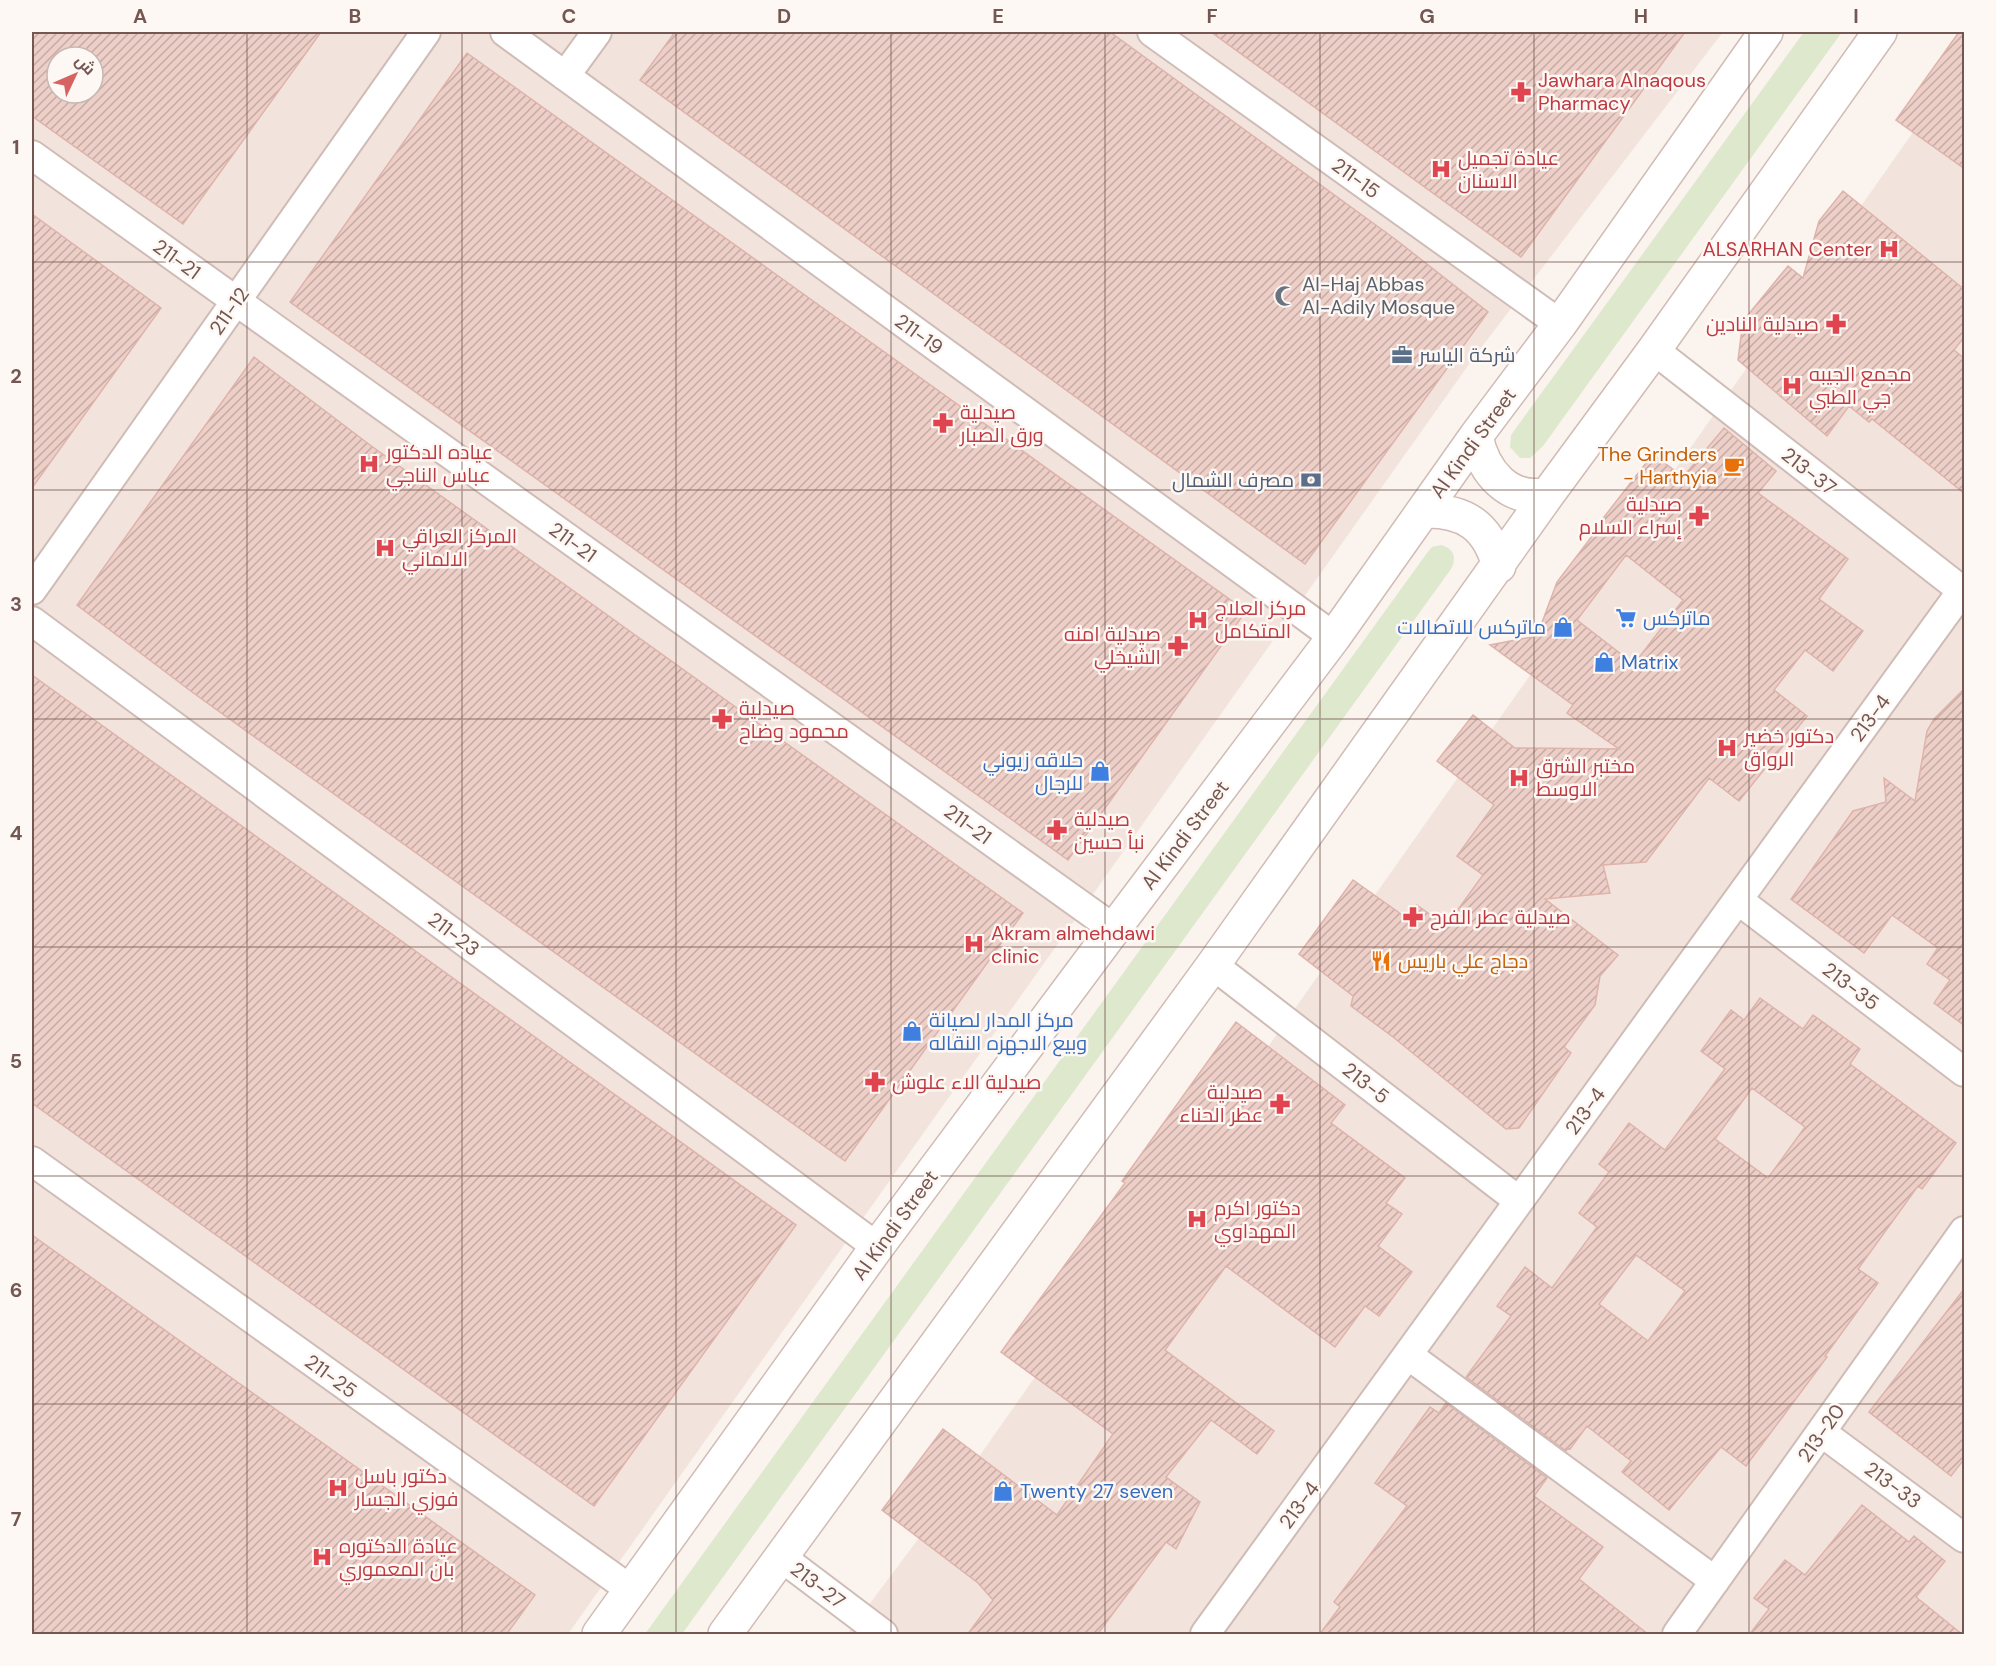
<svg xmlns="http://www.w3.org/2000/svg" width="1996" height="1666" font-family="'DM Sans',Cairo,sans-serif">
	<defs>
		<pattern id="building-hatch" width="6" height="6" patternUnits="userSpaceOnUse" patternTransform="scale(1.5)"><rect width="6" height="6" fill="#edcfc8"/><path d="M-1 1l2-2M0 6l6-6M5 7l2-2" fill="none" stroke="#c5aba5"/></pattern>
	</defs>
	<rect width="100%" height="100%" fill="#fbf3ee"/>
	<path fill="#f2e4dd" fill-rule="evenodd" d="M32 32H1723L1477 353 568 1634H32ZM57 57H93V93H57Z
		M1964 60V1634H847L961 1482Z"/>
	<path fill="#dee8cd" d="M1804 32H1842L1543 446 1530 458H1520L1510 447 1511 435Z
		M1441 545C1454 549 1457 557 1451 569L682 1634H645L1427 553 1432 547Z"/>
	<path fill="url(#building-hatch)" stroke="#deb3ab" stroke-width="1.5" fill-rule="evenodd" d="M32 32H321L183 224 32 116ZM57 57H93V93H57Z
		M675 32H1110L1395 239 1488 312 1305 564 640 80Z
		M1211 32H1685L1521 257Z
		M1959 32H1965V169L1896 120Z
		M467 53 1246 611 1068 860 290 302Z
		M1843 191 1965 290V336L1954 350 1965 359V494L1872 419 1869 422 1849 406 1827 436 1738 360 1743 321 1788 266 1803 278 1819 221Z
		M32 214 161 308 32 488Z
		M254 357 370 445 1023 913 845 1161 192 692 77 605Z
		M1724 428 1776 471 1758 493 1848 559 1819 599 1863 631 1833 671 1805 650 1774 690 1807 716 1739 801 1709 778 1646 862 1603 865 1610 893 1545 899 1618 955 1600 976 1595 1005 1564 1047 1571 1053 1519 1128 1506 1129 1393 1037 1351 1006 1353 996 1299 954 1353 880 1408 919 1417 905 1446 926 1483 875 1457 856 1494 805 1437 761 1473 715 1515 748 1619 749 1567 713 1573 705 1490 645 1537 636 1557 582 1596 531 1594 530 1653 454 1683 477ZM1626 555 1683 600 1634 664 1577 620Z
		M32 675 796 1225 594 1506 32 1103Z
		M1964 689 1965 845V1026L1934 1003 1950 980 1927 964 1938 948 1892 915 1864 953 1791 899 1853 811 1886 802 1884 778 1915 801 1927 731 1934 719Z
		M1760 998 1803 1029 1813 1015 1860 1049 1850 1064 1956 1143 1922 1189 1918 1186 1858 1269 1878 1283 1825 1356 1827 1357 1746 1466 1721 1447 1669 1510 1622 1472 1631 1461 1587 1426 1570 1449 1568 1448 1566 1451 1466 1377 1511 1316 1497 1306 1525 1267 1552 1288 1597 1227 1579 1213 1609 1172 1599 1164 1629 1123 1665 1150 1725 1069 1701 1051 1731 1010 1744 1020ZM1752 1088 1805 1127 1768 1178 1715 1139ZM1636 1255 1685 1291 1648 1341 1599 1304Z
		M1236 1022 1345 1105 1331 1123 1405 1178 1386 1203 1402 1214 1378 1246 1412 1272 1379 1316 1365 1306 1335 1347 1226 1266 1165 1350 1274 1431 1257 1454 1211 1420 1166 1477 1200 1502 1176 1549 1166 1542 1097 1635H967L993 1600 978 1583 882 1510 943 1429 1057 1515 1113 1434 1001 1352 1125 1183 1122 1181Z
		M32 1235 535 1595 506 1635H32Z
		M1965 1288V1458L1951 1476 1869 1412Z
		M1446 1403 1547 1478 1534 1496 1603 1547 1579 1579 1649 1635H1319L1340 1607 1334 1602 1407 1506 1375 1483 1430 1407 1439 1413Z
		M1862 1505 1909 1542 1914 1536 1945 1561 1916 1597 1963 1635H1749L1769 1609 1754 1598 1785 1560 1805 1575Z"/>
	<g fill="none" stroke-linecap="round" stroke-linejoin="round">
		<g stroke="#cfbcb6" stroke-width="32">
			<path id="street" d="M505 32 1334 637
				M1152 32 1560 324
				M565 76 597 32
				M32 155 1114 929
				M1654 350 1964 592
				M32 590 426 32
				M32 621 877 1247
				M1738 900 1964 1072
				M1213 965 1519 1201
				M32 1161 631 1590
				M1408 1355 1715 1581
				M1821 1432 1964 1538
				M781 1557 883 1634
				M1205 1634 1964 588
				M1677 1634 1964 1231"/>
		</g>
		<g stroke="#d1bbb4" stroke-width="36">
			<path id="secondary" d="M1476 436C1483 472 1509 503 1548 494
				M1424 511C1465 510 1488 526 1499 566
				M599 1634 877 1247 1114 929 1334 637 1476 436 1560 324 1766 32
				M725 1634 1213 965 1548 494 1654 350 1880 32"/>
		</g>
		<use href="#street" stroke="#fff" stroke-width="28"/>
		<use href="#secondary" stroke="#fff" stroke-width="33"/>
	</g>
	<path fill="none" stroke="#745752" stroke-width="1.5" stroke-opacity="0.55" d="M247 32V1634M462 32V1634M676 32V1634M891 32V1634M1105 32V1634M1320 32V1634M1534 32V1634M1749 32V1634M32 262H1964M32 490H1964M32 719H1964M32 947H1964M32 1176H1964M32 1404H1964"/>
	<defs>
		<g id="pharmacy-bare" transform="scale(1.62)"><path d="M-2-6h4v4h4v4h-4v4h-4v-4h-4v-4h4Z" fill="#e0444e" stroke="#fef8f4" stroke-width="2.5" paint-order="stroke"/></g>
		<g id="hospital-bare" transform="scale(1.62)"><path d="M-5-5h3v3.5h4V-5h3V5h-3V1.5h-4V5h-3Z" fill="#e0444e" stroke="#fef8f4" stroke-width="2.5" paint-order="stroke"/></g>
		<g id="mosque-bare" transform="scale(1.62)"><path d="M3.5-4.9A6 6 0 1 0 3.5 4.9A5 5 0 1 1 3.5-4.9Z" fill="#6b7280" stroke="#fef8f4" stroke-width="2.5" paint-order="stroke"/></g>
		<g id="office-bare" transform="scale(1.62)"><path d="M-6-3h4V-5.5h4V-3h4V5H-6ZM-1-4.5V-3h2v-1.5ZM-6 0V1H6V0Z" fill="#5c6f8a" stroke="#fef8f4" stroke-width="2.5" paint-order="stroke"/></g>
		<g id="cafe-bare" transform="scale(1.62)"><path d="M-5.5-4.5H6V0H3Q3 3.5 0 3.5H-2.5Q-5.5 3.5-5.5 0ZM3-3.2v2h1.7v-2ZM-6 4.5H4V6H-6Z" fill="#e8710a" stroke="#fef8f4" stroke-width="2.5" paint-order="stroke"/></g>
		<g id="bank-bare" transform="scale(1.62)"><path d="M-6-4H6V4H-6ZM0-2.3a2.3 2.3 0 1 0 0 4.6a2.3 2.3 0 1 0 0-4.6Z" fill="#5c6f8a" stroke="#fef8f4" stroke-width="2.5" paint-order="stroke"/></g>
		<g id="supermarket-bare" transform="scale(1.62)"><path d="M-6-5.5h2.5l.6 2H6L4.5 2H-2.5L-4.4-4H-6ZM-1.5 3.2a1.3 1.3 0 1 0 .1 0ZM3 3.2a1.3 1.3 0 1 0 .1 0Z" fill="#3f7fe0" stroke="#fef8f4" stroke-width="2.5" paint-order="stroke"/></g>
		<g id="shop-bare" transform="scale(1.62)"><path d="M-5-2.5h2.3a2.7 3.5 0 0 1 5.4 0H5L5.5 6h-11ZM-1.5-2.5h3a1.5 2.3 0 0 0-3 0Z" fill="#3f7fe0" stroke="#fef8f4" stroke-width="2.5" paint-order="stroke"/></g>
		<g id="restaurant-bare" transform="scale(1.62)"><path d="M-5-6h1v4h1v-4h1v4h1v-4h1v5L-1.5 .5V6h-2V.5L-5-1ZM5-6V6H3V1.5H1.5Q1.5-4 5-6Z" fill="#e8710a" stroke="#fef8f4" stroke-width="2.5" paint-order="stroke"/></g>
	</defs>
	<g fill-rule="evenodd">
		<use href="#pharmacy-bare" x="1521" y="92"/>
		<use href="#hospital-bare" x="1441" y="169"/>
		<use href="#hospital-bare" x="1889" y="249"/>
		<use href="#mosque-bare" x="1285" y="296"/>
		<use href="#pharmacy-bare" x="1836" y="324"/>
		<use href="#office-bare" x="1402" y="355"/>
		<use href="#hospital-bare" x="1792" y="386"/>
		<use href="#pharmacy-bare" x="943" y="423"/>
		<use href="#hospital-bare" x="369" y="464"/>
		<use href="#cafe-bare" x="1734" y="466"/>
		<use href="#bank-bare" x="1311" y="480"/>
		<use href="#pharmacy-bare" x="1699" y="516"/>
		<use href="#hospital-bare" x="385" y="548"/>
		<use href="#supermarket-bare" x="1626" y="618"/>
		<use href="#hospital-bare" x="1198" y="620"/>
		<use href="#shop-bare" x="1563" y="627"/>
		<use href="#pharmacy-bare" x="1178" y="646"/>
		<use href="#shop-bare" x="1604" y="662"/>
		<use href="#pharmacy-bare" x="722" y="719"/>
		<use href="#hospital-bare" x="1727" y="748"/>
		<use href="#shop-bare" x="1100" y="771"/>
		<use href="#hospital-bare" x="1519" y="778"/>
		<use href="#pharmacy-bare" x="1057" y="830"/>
		<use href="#pharmacy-bare" x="1413" y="917"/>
		<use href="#hospital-bare" x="974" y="944"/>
		<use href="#restaurant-bare" x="1381" y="961"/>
		<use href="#shop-bare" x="912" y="1031"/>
		<use href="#pharmacy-bare" x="875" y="1082"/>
		<use href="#pharmacy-bare" x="1280" y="1104"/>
		<use href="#hospital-bare" x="1197" y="1219"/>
		<use href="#hospital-bare" x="338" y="1488"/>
		<use href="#shop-bare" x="1003" y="1491"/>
		<use href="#hospital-bare" x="322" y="1557"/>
	</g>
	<g text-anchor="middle" stroke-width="5" stroke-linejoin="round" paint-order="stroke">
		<g font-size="20" fill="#be3a42" stroke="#fef8f4" text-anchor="start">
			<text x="1538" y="87">Jawhara Alnaqous<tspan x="1538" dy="23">Pharmacy</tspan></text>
			<text x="1458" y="165">عيادة تجميل<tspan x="1458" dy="23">الاسنان</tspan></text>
			<text x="1872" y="256" text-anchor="end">ALSARHAN Center</text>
			<text x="1819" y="331" text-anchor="end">صيدلية النادين</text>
			<text x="1809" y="381">مجمع الجيبه<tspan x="1809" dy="23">جي الطبي</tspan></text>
			<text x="960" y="419">صيدلية<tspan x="960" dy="23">ورق الصبار</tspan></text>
			<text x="386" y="459">عياده الدكتور<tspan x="386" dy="23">عباس الناجي</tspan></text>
			<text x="1682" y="511" text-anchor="end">صيدلية<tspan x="1682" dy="23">إسراء السلام</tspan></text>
			<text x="402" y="543">المركز العراقي<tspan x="402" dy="23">الالماني</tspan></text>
			<text x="1215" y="615">مركز العلاج<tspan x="1215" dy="23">المتكامل</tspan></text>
			<text x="1161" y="641" text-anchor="end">صيدلية امنه<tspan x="1161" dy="23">الشيخلي</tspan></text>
			<text x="739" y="715">صيدلية<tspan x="739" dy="23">محمود وضاح</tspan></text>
			<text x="1744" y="743">دكتور خضير<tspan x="1744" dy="23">الرواق</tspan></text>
			<text x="1536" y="773">مختبر الشرق<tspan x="1536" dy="23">الاوسط</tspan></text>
			<text x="1074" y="826">صيدلية<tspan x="1074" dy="23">نبأ حسين</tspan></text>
			<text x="1430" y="924">صيدلية عطر الفرح</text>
			<text x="991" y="940">Akram almehdawi<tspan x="991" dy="23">clinic</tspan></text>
			<text x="892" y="1089">صيدلية الاء علوش</text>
			<text x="1263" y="1099" text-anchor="end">صيدلية<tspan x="1263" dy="23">عطر الحناء</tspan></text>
			<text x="1214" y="1215">دكتور اكرم<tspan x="1214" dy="23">المهداوي</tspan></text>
			<text x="355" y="1483">دكتور باسل<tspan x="355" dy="23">فوزي الجسار</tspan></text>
			<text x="339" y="1553">عيادة الدكتوره<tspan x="339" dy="23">بان المعموري</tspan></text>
		</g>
		<g font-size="20" fill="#745752" stroke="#fef8f4">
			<text transform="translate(1356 178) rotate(36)" y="7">211-15</text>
			<text transform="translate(177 259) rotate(36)" y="7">211-21</text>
			<text transform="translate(229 311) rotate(-55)" y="7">211-12</text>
			<text transform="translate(919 334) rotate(36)" y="7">211-19</text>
			<text transform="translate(1473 443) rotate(-54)" y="7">Al Kindi Street</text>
			<text transform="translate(1809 471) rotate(38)" y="7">213-37</text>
			<text transform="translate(573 542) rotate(36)" y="7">211-21</text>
			<text transform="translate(1870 718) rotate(-54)" y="7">213-4</text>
			<text transform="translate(968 824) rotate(36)" y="7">211-21</text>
			<text transform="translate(1185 835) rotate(-53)" y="7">Al Kindi Street</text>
			<text transform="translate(454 934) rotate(37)" y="7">211-23</text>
			<text transform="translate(1851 986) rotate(37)" y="7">213-35</text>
			<text transform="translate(1366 1083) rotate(38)" y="7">213-5</text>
			<text transform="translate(1585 1111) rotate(-54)" y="7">213-4</text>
			<text transform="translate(895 1225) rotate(-54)" y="7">Al Kindi Street</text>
			<text transform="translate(331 1376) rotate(36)" y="7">211-25</text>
			<text transform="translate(1821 1433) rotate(-55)" y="7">213-20</text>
			<text transform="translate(1893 1485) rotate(36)" y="7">213-33</text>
			<text transform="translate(1299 1505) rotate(-54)" y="7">213-4</text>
			<text transform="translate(818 1585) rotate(37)" y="7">213-27</text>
		</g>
		<g font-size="20" fill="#5b616d" stroke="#fef8f4" text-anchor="start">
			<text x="1302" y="291">Al-Haj Abbas<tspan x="1302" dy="23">Al-Adily Mosque</tspan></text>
		</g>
		<g font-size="20" fill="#4e5e75" stroke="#fef8f4" text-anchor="start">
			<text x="1419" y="362">شركة الياسر</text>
			<text x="1294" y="487" text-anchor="end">مصرف الشمال</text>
		</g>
		<g font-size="20" fill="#c56008" stroke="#fef8f4" text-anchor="end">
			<text x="1717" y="461">The Grinders<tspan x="1717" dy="23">- Harthyia</tspan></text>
			<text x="1398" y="968" text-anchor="start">دجاج علي باريس</text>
		</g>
		<g font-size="20" fill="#366cbe" stroke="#fef8f4" text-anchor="start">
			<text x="1643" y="625">ماتركس</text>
			<text x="1546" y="634" text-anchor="end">ماتركس للاتصالات</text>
			<text x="1621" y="669">Matrix</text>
			<text x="1083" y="767" text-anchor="end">حلاقه زيوني<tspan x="1083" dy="23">للرجال</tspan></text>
			<text x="929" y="1027">مركز المدار لصيانة<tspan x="929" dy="23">وبيع الاجهزه النقاله</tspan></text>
			<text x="1020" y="1498">Twenty 27 seven</text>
		</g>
	</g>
	<rect width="1996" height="1666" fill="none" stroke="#fef8f4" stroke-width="66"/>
	<g transform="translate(75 75) rotate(46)"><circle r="28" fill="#fef8f4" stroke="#c7b8b3" stroke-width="1.5"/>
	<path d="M0-4.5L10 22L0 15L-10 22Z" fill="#d56362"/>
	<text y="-9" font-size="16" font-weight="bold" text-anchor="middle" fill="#745752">ش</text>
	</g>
	<rect x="33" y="33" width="1930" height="1600" fill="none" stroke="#745752" stroke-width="2"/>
	<g font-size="20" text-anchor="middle" font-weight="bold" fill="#745752">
		<text x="140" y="23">A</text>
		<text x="355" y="23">B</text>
		<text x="569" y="23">C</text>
		<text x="784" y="23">D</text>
		<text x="998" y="23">E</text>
		<text x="1212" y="23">F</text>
		<text x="1427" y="23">G</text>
		<text x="1641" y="23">H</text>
		<text x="1856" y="23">I</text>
		<text x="16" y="154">1</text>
		<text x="16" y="383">2</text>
		<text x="16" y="611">3</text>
		<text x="16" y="840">4</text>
		<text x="16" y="1068">5</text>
		<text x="16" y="1297">6</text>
		<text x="16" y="1526">7</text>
	</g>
</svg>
